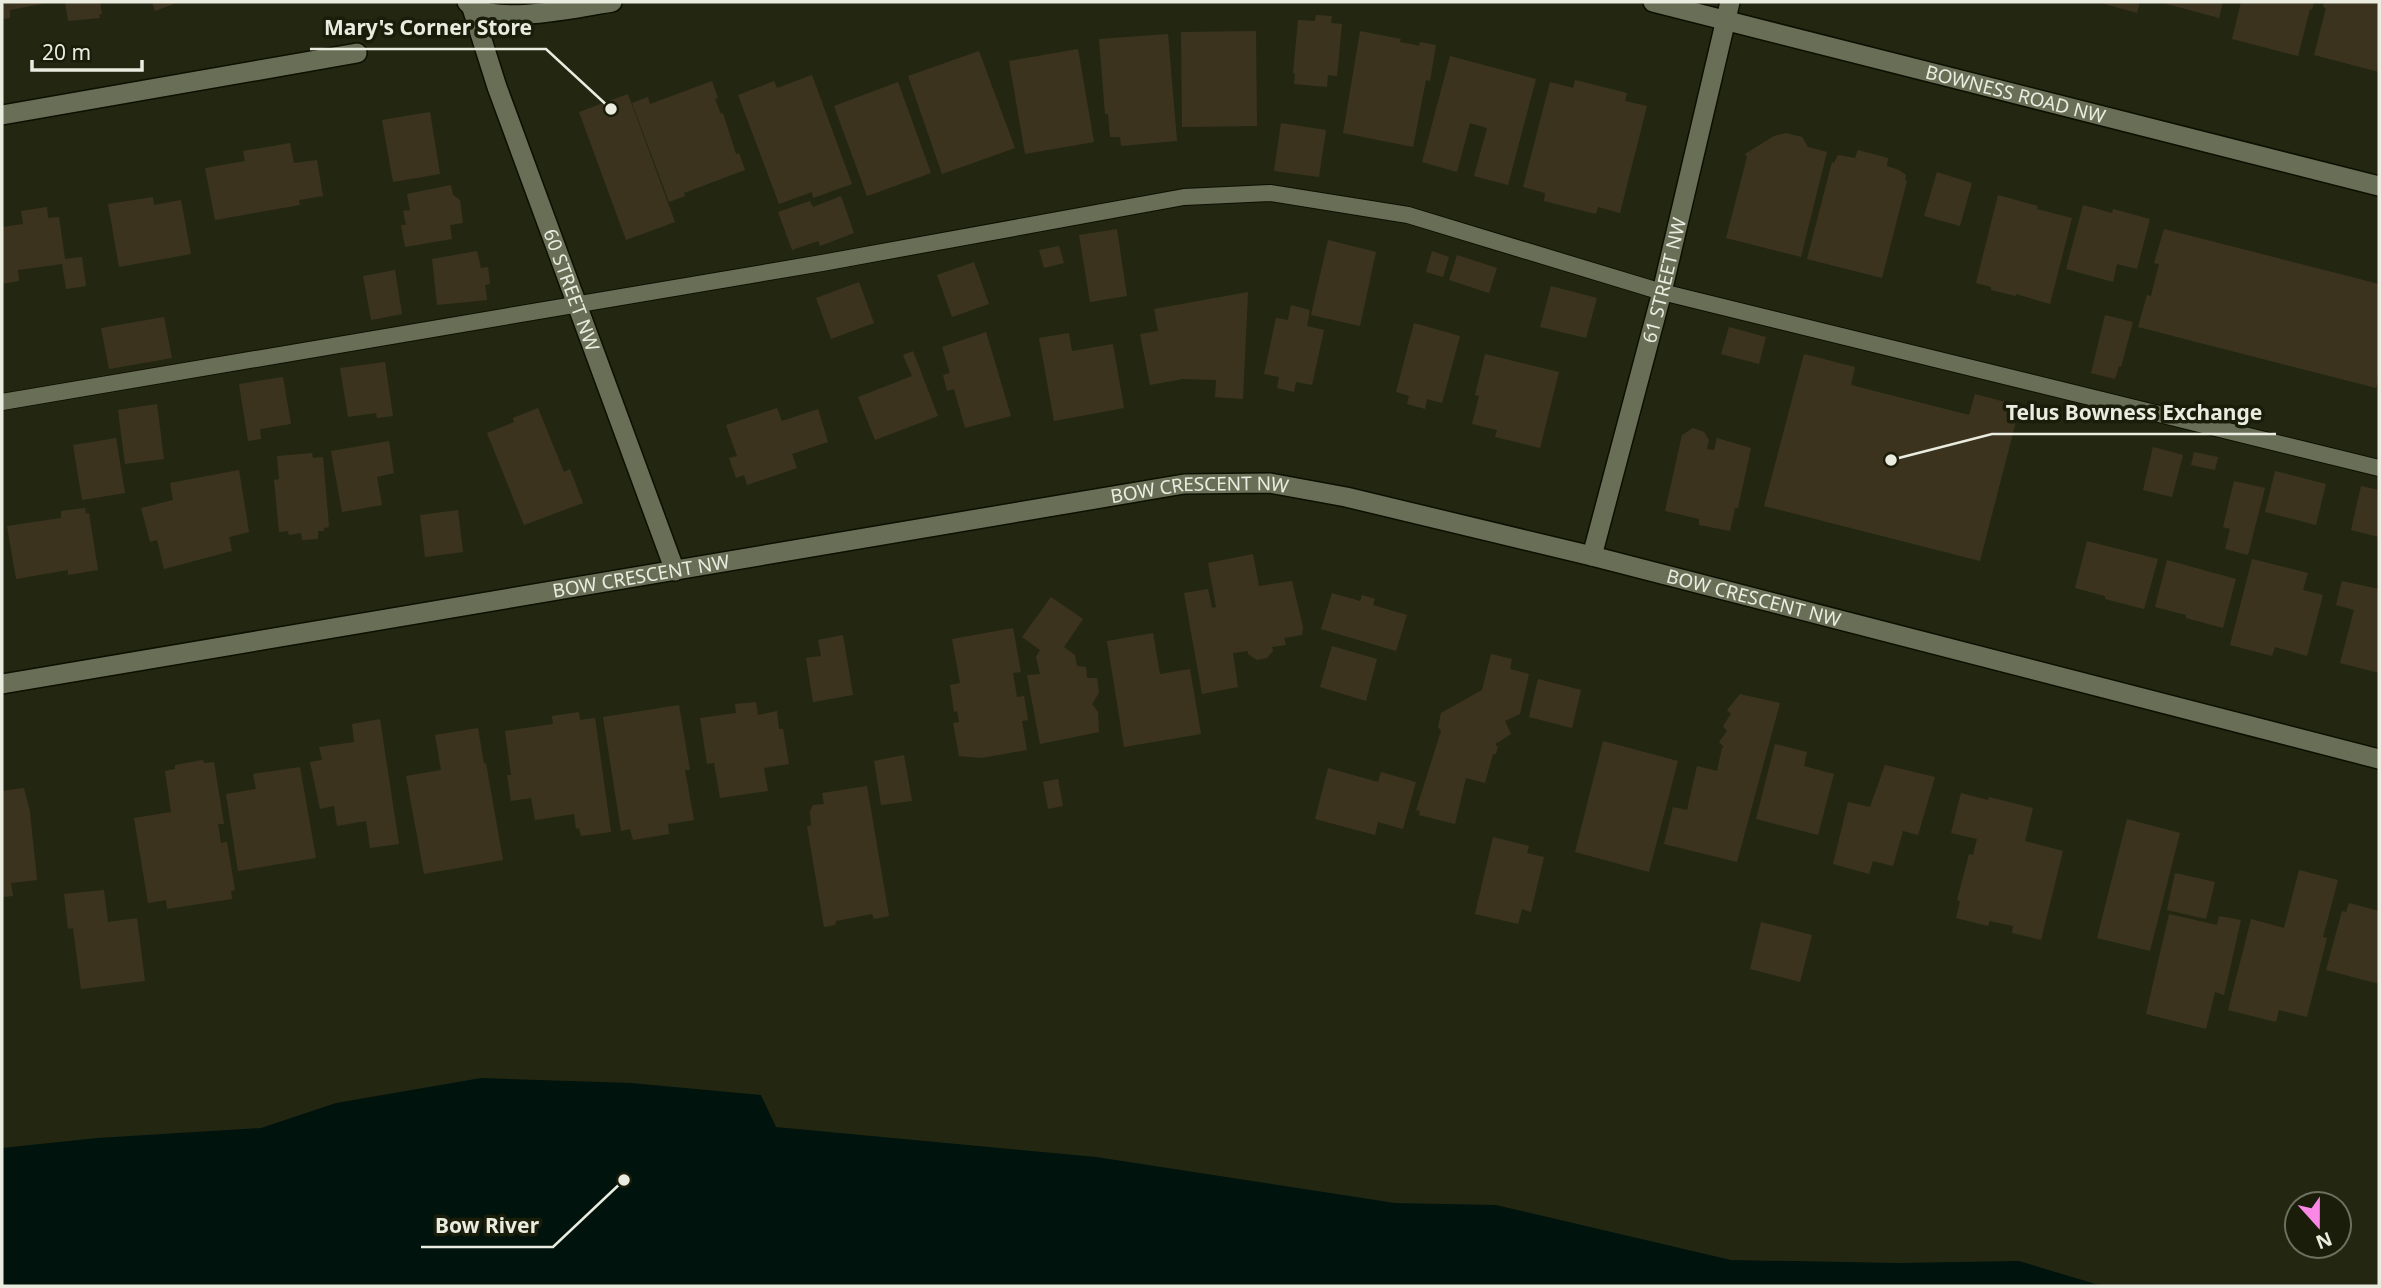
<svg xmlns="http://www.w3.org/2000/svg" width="2381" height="1288" font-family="'Noto Sans',sans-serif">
	<rect width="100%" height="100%" fill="#232712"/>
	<path fill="#00130d" d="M481 1078 631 1083 761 1095 776 1127 1096 1157 1395 1203 1496 1205 1731 1260 1898 1263 2019 1261 2102 1286H2V1148L97 1138 261 1128 336 1103Z"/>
	<path fill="#3c331f" d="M2 2H47V3L10 10V18L2 19Z
		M65 2H100L102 14 99 15 100 18 68 21Z
		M152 2H179L155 11Z
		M2098 2H2140L2137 13Z
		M2160 2H2223L2219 18Z
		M2241 2H2314L2312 10 2310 9 2298 56 2232 39Z
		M2324 2H2379V72L2314 55 2326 8 2323 7Z
		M1316 15 1332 16 1331 23 1342 24 1337 76 1328 75 1327 87 1294 84 1295 74 1293 73 1298 20 1315 21Z
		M1256 31 1257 126 1182 127 1181 32Z
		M1360 31 1401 39 1400 42 1416 45 1419 46 1420 42 1436 45 1430 81 1426 80 1413 147 1343 133Z
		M1168 34 1177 141 1121 146 1120 137H1110L1108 114H1105L1099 39Z
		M1078 49 1094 142 1025 154 1009 61Z
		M979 51 1015 148 942 174 908 76Z
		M1450 56 1536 79 1508 185 1474 176 1487 128 1470 123 1457 172 1422 162Z
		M812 75 852 184 813 198 812 192 779 204 738 95 774 81 777 88Z
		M1575 80 1627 93 1625 101 1647 106 1620 213 1598 207 1596 214 1544 201 1545 193 1523 187 1550 82 1573 88Z
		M712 81 718 98 715 99 721 114 723 113 736 154 739 153 745 170 684 193 685 196 669 202 632 103 648 97 650 104Z
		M898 82 931 173 867 196 834 106Z
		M628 94 675 222 626 240 579 112Z
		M430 112 440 174 393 182 382 120Z
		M1281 123 1326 130 1319 177 1274 171Z
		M1786 133 1802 137 1808 147 1827 152 1801 257 1726 238 1747 157 1745 154 1774 136Z
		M290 143 294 163 317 160 323 196 299 200 300 205 215 220 205 168 245 161 243 151Z
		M1858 150 1888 158 1887 166 1899 170 1906 175 1905 180 1907 181 1882 278 1807 259 1832 162 1834 163 1838 155 1855 158Z
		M1937 172 1972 183 1960 226 1924 216Z
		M451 185 453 195 460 200 463 223 450 225 452 239 405 247 401 225H406L403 211 410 210 407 194Z
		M1998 195 2038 206 2037 209 2072 218 2050 304 2016 294V296L1991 290V287L1976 283Z
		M841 196 854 233 820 246 818 241 792 250 778 212 810 201 813 207Z
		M153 197 154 205 181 200 191 254 119 267 108 204Z
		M2083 205 2112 213 2113 209 2150 219 2137 269 2117 264 2113 282 2066 269Z
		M47 207 48 218 59 217 65 259 82 257 86 286 66 289 62 264 18 270 19 281 2 284V227L23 224 21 211Z
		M1117 229 1127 296 1090 302 1079 235Z
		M2164 229 2379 284V377L2376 388 2138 327 2147 295 2151 296 2159 264 2154 263Z
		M1328 240 1376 252 1360 326 1311 315Z
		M1059 246 1064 263 1044 268 1039 250Z
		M477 251 481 268 488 267 490 284 485 285 487 300 437 305 432 259Z
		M1432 251 1449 257 1443 277 1426 272Z
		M1457 255 1497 268 1489 293 1449 280Z
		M974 262 989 304 952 317 937 275Z
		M395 270 402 314 371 320 363 276Z
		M859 282 874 323 831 339 816 298Z
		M1551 286 1597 298 1586 338 1540 327Z
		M1248 292 1243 399 1215 397 1216 380 1183 379 1150 385 1140 334 1158 331 1154 309Z
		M1291 305 1310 310 1307 326 1324 330 1312 385 1296 382 1294 392 1277 388 1279 377 1264 374 1276 318 1288 320Z
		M2105 315 2133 322 2121 367 2119 366 2115 379 2091 373Z
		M164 317 172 358 109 369 101 328Z
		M1414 323 1460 336 1442 403 1427 399 1425 409 1407 404 1409 396 1396 392Z
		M1729 327 1766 337 1759 364 1721 354Z
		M986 332 1011 416 965 428 954 389 947 391 943 375 950 373 942 347Z
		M1069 333 1072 351 1113 344 1124 408 1054 421 1039 338Z
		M913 351 938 416 875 440 858 397 912 376 903 355Z
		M1485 354 1559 372 1540 448 1495 437 1497 430 1472 424 1479 396 1475 395Z
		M1804 354 1855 367 1851 385 1969 415 1975 394 2020 406 1980 561 1764 506Z
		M385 362 393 416 377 418 376 413 348 417 340 368Z
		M283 377 291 424 260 429 261 439 248 441 239 384Z
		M157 404 164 459 125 464 118 410Z
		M538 408 564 472 570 469 583 503 524 525 487 433 514 422 513 418Z
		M777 408 782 421 818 409 828 442 792 454 797 468 747 485 744 475 736 478 729 458 737 456 726 425Z
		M1693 428 1704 432 1709 440 1707 449 1714 450 1717 438 1751 448 1738 508H1735L1730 531 1699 525V519L1665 511 1682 435Z
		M116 438 125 493 82 500 73 445Z
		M389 441 394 473 377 477 382 505 342 512 331 451Z
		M2153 447 2183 455 2172 497 2143 490Z
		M2194 452 2218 457 2215 470 2191 465Z
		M312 453 313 458 323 457 329 527 324 528V531H318V539L302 540 301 533 289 535 288 531 279 532 274 480 279 479 277 456Z
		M239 470 249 532 229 537 232 551 164 569 157 540 150 542 141 508 173 500 170 483Z
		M2275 471 2326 484 2316 525 2265 512Z
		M2234 481 2265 488 2248 555 2225 549 2230 529 2223 527Z
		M2361 486 2379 490V537L2351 530Z
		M85 508 86 514 89 513 98 570 68 575V570L16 579 7 526 61 518V511Z
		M458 510 463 552 425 557 420 515Z
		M2087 541 2158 559 2144 609 2105 599V596L2075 588Z
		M1253 554 1259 586 1292 581 1303 627 1302 635 1284 638 1286 645 1272 647 1273 651 1267 658 1257 660 1248 654V651L1233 653 1238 687 1202 694 1184 593 1208 589 1212 608 1216 607 1208 563Z
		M2252 559 2308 573 2303 590 2323 595 2307 656 2275 647 2272 656 2230 645Z
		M2167 560 2236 579 2223 628 2186 618V615L2155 607Z
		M2342 581 2379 589V673L2340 663 2354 610 2336 605Z
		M1332 593 1360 601 1362 595 1375 599 1373 605 1407 615 1396 651 1321 629Z
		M1051 597 1083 619 1064 647 1075 655 1077 666 1086 667 1087 678H1097L1099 693 1092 704 1098 712 1099 732 1040 744 1027 675 1040 674 1036 657 1040 650 1022 637Z
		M1013 628 1021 672 1013 673 1017 697 1024 696 1028 720 1022 721 1027 750 981 758 959 756 953 723 959 722 957 711 954 712 950 685 960 683 952 639Z
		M1153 633 1160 674 1190 669 1201 734 1124 747 1107 641Z
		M843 635 853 695 813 702 806 658 821 656 818 640Z
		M1332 646 1377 659 1366 701 1320 687Z
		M1491 654 1512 659 1510 669 1529 674 1520 714 1505 721 1511 734 1497 743 1496 741V746H1498L1496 754H1493L1485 783 1466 778 1455 824 1419 815 1420 811 1416 810 1441 731 1438 727 1441 713 1482 690Z
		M1538 679 1581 690 1572 728 1529 717Z
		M1740 694 1780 703 1737 862 1664 844 1673 807 1687 810 1697 766 1717 771 1722 748 1724 747 1719 742 1727 731 1723 726 1731 714 1727 710Z
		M756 702 758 715 777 711 779 729H783L789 764 764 768 768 791 720 798 714 763 707 764 700 718 736 713 735 704Z
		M679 705 690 770H685L694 820 668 824 669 834 633 840 630 829 621 831 603 717Z
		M579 712 580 720 595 718 611 832 581 836 579 828 576 829 574 814 535 820 531 798 511 801 507 775H511L505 731 553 724 552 716Z
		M380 719 399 844 370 848 366 821 337 826 334 806 320 809 310 762 322 760 319 747 354 742 352 724Z
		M478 728 484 764 486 763 503 860 424 874 406 776 441 770 435 735Z
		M1603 741 1678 761 1649 872 1575 852Z
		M1775 744 1807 752 1804 766 1834 774 1818 835 1756 819Z
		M904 755 912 801 881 805 874 761Z
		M203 760 204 763 214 762 224 824H218L221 843 227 842 235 890 231 891 232 899 167 909 166 900 148 903 134 818 171 812 165 771 175 769V765Z
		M1885 765 1935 777 1918 835 1903 831 1893 866 1873 861 1869 874 1833 864 1848 802 1870 807Z
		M300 767 316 858 238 871 226 794 256 789 253 774Z
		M1328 768 1378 782 1381 772 1416 782 1403 829 1378 822 1375 835 1315 819Z
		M1058 779 1063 806 1048 809 1043 782Z
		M867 786 889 916 874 919 872 914 836 921 835 925 824 927 807 826H811L810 811 813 805 824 804 822 793Z
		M24 788 30 812 37 880 11 883 13 896 2 897V791Z
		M1961 793 1988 800 1989 797 2033 808 2025 841 2063 851 2041 940 2012 933 2013 926 1990 921 1988 926 1956 918 1960 901 1957 900 1969 854 1973 855 1977 839 1951 833Z
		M2127 819 2180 833 2150 951 2097 938Z
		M1493 837 1529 846 1527 853 1544 857 1531 912 1522 909 1518 924 1475 914Z
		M2299 870 2338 880 2323 937 2327 938 2307 1017 2279 1010 2276 1022 2228 1010 2251 919 2284 928Z
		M2175 873 2215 882 2206 919 2167 910Z
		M104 890 108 922 137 918 145 981 81 989 73 928 68 929 64 894Z
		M2349 903 2379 911V984L2326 970 2342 911 2346 912Z
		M2169 914 2217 925 2219 916 2241 920 2224 995 2215 992 2206 1029 2146 1014Z
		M1761 922 1812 935 1800 982 1750 969Z"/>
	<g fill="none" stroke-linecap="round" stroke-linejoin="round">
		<g stroke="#0d0f01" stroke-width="18">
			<path id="service" d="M2 402 822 263 1184 197 1270 193 1408 215 1662 292 2379 468"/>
		</g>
		<g stroke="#0d0f01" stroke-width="22">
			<g id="minor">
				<path id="s1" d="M472 8 497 87 675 571"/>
				<path d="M2 115 357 53"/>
				<path id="s2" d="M1592 556 1662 292 1730 2"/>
				<path id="s3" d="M2 684 1184 484 1270 483 1346 497 1592 556 2379 759"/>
			</g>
		</g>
		<g stroke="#0d0f01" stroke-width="22">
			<g id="tertiary">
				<path d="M467 2C488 28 581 7 612 2"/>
				<path id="s4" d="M1653 2 2379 186"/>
			</g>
		</g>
		<use href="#service" stroke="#696e57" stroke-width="16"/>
		<use href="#minor" stroke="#696e57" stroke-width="19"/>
		<use href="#tertiary" stroke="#696e57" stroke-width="19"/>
	</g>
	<g text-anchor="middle" stroke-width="7" stroke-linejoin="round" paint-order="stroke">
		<g font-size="19" fill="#e9ecdf" stroke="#1a1d09">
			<text dy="7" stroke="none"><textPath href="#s4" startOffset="374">BOWNESS ROAD NW</textPath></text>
			<text dy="7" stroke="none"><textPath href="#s2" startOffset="285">61 STREET NW</textPath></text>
			<text dy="7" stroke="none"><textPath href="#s1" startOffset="299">60 STREET NW</textPath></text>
			<text dy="7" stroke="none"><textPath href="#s3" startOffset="1214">BOW CRESCENT NW</textPath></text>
			<text dy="7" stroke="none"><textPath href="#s3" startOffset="648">BOW CRESCENT NW</textPath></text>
			<text dy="7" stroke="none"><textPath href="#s3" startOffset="1782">BOW CRESCENT NW</textPath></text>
		</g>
	</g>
	<path fill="none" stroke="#e9ecdf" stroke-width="2.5" d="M611 109L546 49H310M1891 460L1992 434H2276M624 1180L553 1247H421"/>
	<g fill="#e9ecdf" stroke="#1a1d09" stroke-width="2.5">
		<circle cx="611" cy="109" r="7"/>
		<circle cx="1891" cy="460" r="7"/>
		<circle cx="624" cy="1180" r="7"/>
	</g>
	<g font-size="21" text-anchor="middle" font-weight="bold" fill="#e9ecdf" stroke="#1a1d09" stroke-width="7" stroke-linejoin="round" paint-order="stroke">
		<text x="428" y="35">Mary's Corner Store</text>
		<text x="2134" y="420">Telus Bowness Exchange</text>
		<text x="487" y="1233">Bow River</text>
	</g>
	<rect width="2381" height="1288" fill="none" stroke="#e9ecdf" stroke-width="7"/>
	<g transform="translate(2318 1225) rotate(159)"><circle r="33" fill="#1a1d09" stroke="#6d705f" stroke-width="2"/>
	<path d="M0-5L12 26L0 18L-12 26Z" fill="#fb87e6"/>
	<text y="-10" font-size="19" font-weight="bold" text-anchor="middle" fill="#e9ecdf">N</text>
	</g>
	<path d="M32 60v10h110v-10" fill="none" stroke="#e9ecdf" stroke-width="3.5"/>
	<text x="42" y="60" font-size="21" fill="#e9ecdf" stroke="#1a1d09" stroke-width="5" paint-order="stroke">20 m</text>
</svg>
